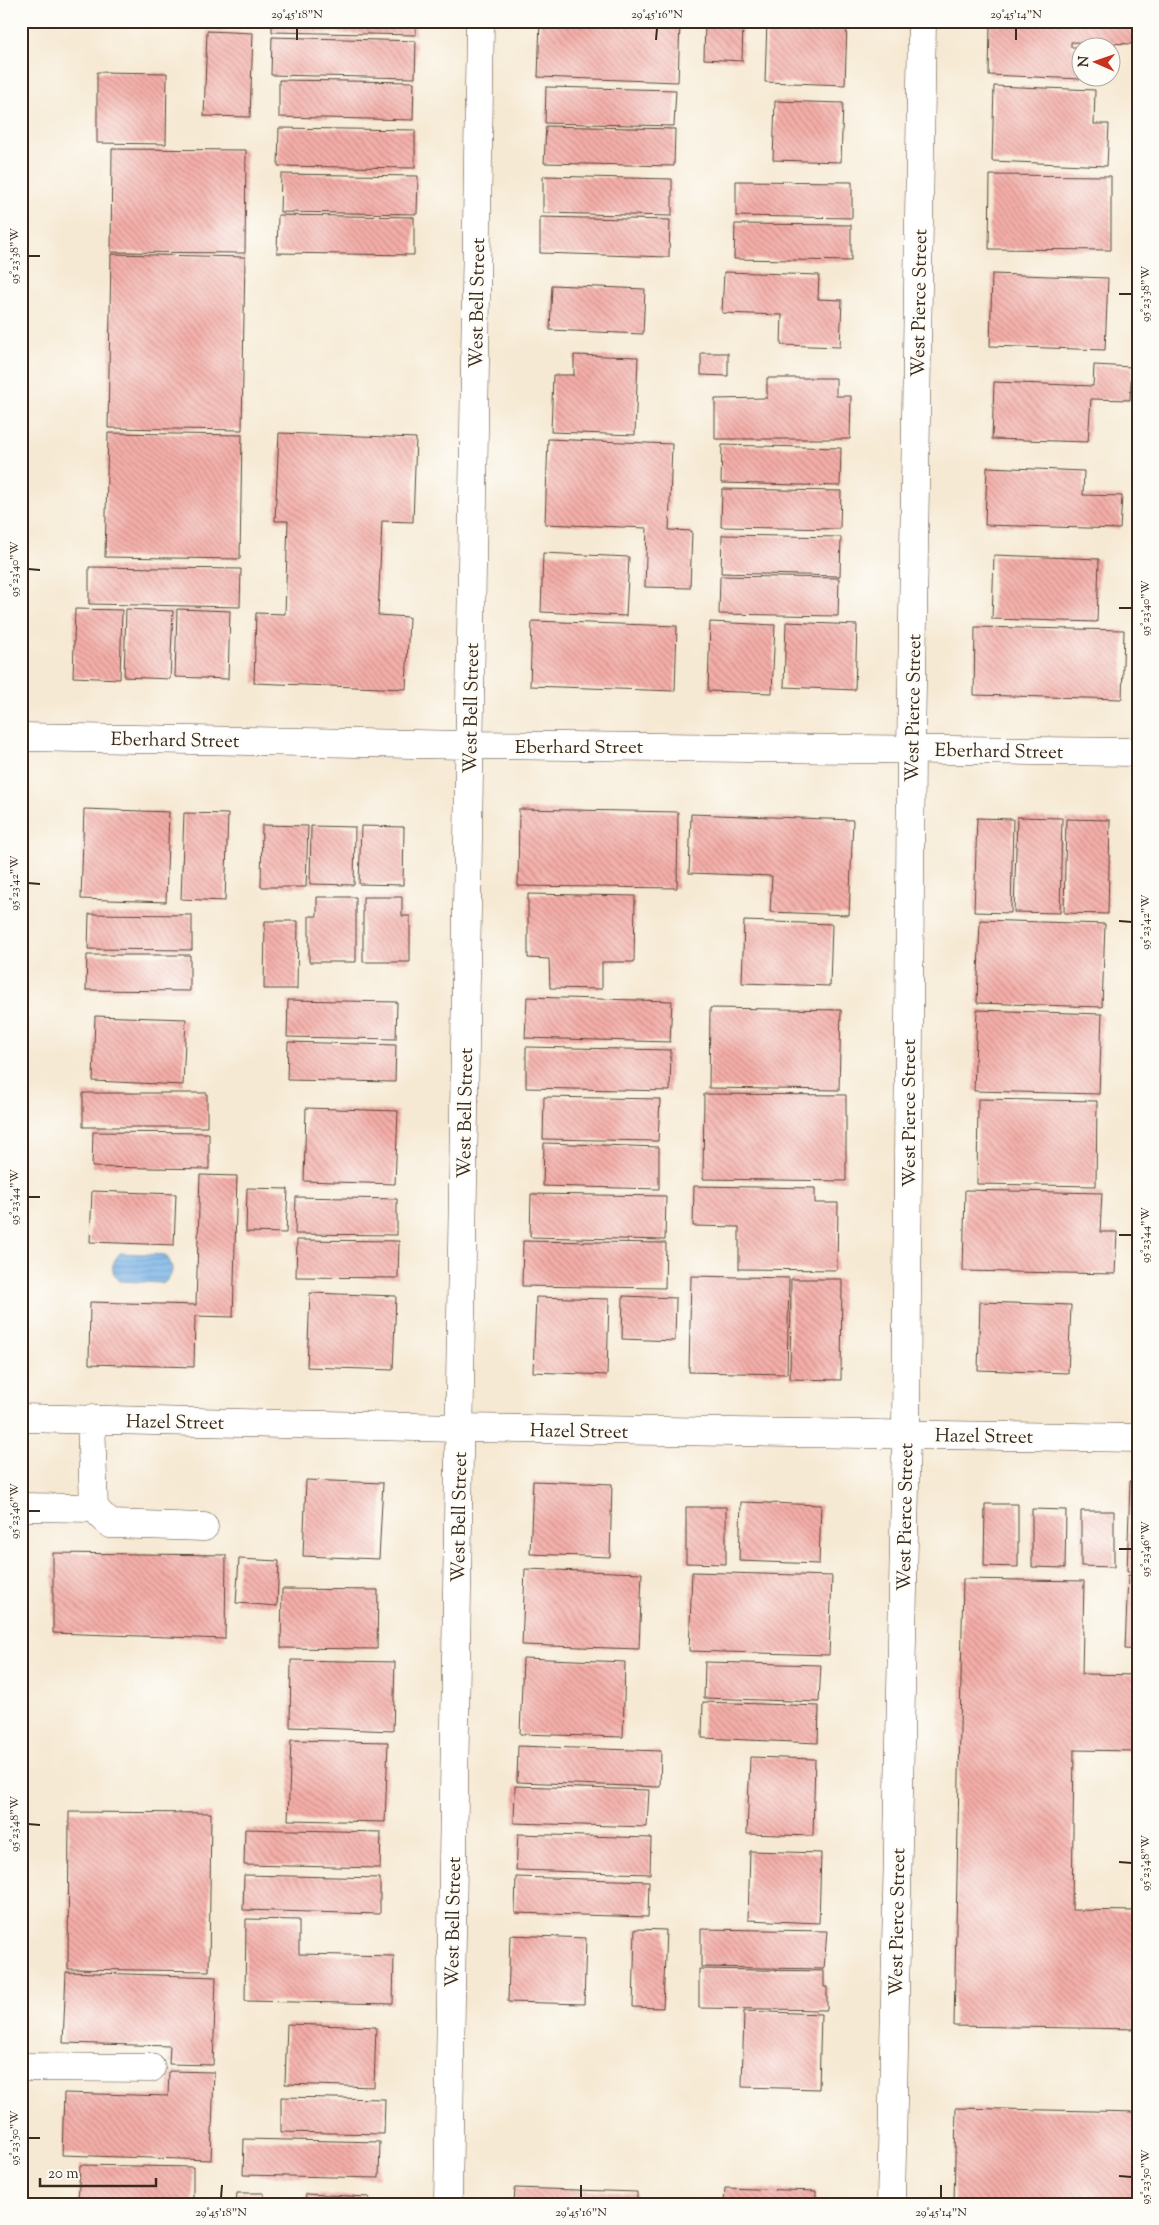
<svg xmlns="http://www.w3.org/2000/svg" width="1159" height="2225" font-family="'Sorts Mill Goudy',serif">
	<defs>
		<pattern id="water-rules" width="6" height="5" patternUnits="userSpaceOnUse" patternTransform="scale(1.25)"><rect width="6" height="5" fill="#77b2e8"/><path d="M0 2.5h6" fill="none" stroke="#6391bb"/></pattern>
		<pattern id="building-back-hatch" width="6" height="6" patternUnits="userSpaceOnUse" patternTransform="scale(1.25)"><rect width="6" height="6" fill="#f5aea9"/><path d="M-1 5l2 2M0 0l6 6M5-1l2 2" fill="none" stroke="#c88e89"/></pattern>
	</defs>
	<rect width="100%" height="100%" fill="#fdfcf7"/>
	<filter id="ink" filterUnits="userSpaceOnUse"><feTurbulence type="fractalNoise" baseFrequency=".02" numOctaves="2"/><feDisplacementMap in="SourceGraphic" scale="10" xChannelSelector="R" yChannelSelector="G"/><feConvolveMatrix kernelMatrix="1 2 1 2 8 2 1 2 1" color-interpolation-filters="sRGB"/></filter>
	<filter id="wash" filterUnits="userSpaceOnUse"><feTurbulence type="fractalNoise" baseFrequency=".0096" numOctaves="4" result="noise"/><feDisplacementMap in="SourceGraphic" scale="20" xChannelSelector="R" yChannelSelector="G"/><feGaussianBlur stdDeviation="1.12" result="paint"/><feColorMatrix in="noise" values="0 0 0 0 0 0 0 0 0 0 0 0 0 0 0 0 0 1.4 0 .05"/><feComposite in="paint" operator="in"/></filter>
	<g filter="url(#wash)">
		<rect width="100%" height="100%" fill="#f6e9d3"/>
		<path fill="url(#water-rules)" stroke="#596e83" d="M120 1253 165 1255C174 1265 175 1274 164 1283L119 1281C110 1271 111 1263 120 1253Z"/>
		<g id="blocks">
			<path fill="url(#building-back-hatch)" d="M272 21H416V35L272 32Z
				M540 21H680L678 82 538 77Z
				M705 21H743L742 61 704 59Z
				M767 21 847 23 845 85 765 82Z
				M1007 21H1134L1133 44 1071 42V47H1082V79L989 75 990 25H1007Z
				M207 31 253 33 250 117 204 116Z
				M272 37 416 41 415 78 271 75Z
				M97 72 167 73 166 144 97 143Z
				M279 80 414 82 413 120 279 117Z
				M994 86 1095 90 1094 124H1109L1107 166 992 161Z
				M546 87 676 90 674 126 545 123Z
				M775 101 843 103 841 162 773 160Z
				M546 126 675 129 674 166 544 163Z
				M279 128 415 130V168L278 166Z
				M112 149 246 150 245 253 111 252Z
				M281 174 418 176 417 214 280 212Z
				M990 175 1111 176V250L989 249Z
				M543 176 672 179V216L543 213Z
				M736 181 852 182V218L736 216Z
				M278 215 414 217V255L277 253Z
				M540 217 670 220 669 257 540 253Z
				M735 224 851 225V261L734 259Z
				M111 254 245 257 242 430 108 428Z
				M724 272 819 275 818 299 842 300 840 347 781 345 782 315 722 313Z
				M992 274 1108 278 1105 350 990 346Z
				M552 285 645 289 643 334 550 330Z
				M701 353H728V376L701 375Z
				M574 355 638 357 635 435 551 432 553 375H574Z
				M1094 365 1132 367 1130 400 1091 399 1088 442 992 439 994 382 1093 386Z
				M767 378H836V396H851L850 439H715V399L767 398Z
				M108 433 242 435 240 559 105 557Z
				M279 433 416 438 413 522 382 521 378 615 409 617 406 689 254 683 256 613 285 614 288 521H275Z
				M548 439 672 444 669 530 692 531 690 588 645 587 647 528 545 524Z
				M722 445 841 448 840 486 721 483Z
				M987 467 1084 471 1083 495 1122 496 1120 529 985 525Z
				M722 489 841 491 840 529 721 527Z
				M722 535 841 537 840 576 721 573Z
				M543 553 629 557 626 616 541 612Z
				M994 555 1099 559 1097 622 992 619Z
				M89 567 241 569 240 607 89 604Z
				M720 576 839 578 838 616 719 614Z
				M75 609 122 610 120 679 73 677Z
				M126 609 173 611 170 679 124 677Z
				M177 609 230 611 228 679 175 677Z
				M532 621 677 626 675 691 530 686Z
				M710 622 775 625 772 693 708 691Z
				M786 622 857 625 855 690 784 687Z
				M975 627 1124 630 1122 699 974 695Z
				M84 809 169 812 166 902 81 899Z
				M519 809 678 812 677 888 518 886Z
				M184 813 228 814 225 901 181 899Z
				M691 814 853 820 849 915 770 912 772 876 689 873Z
				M1017 817 1062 818 1060 913 1014 912Z
				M977 818 1013 819 1011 913 974 912Z
				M1066 819 1110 820 1108 914 1064 913Z
				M262 825 308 826 306 887H261Z
				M311 826 355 827 354 885 310 884Z
				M361 826 404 827 403 885 359 884Z
				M528 894 635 896 634 962H602V989L550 988 549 959 528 958Z
				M317 897H356V962H309V916H317Z
				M363 897H402V916H410V962H363Z
				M89 914 192 915V950L88 949Z
				M980 920 1105 924 1102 1007 977 1003Z
				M265 921H298L297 989H264Z
				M744 921 832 924 830 986 742 983Z
				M87 955H190V991L86 990Z
				M527 997 672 1001 670 1042 525 1038Z
				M288 1000 397 1002 396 1039 287 1037Z
				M710 1008 841 1010 839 1090 709 1088Z
				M977 1010 1102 1014 1099 1094 974 1091Z
				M95 1016 186 1019 183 1085 93 1081Z
				M288 1042 396 1045 395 1082 287 1080Z
				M526 1047 671 1050 670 1091 526 1088Z
				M83 1093H207V1127H83Z
				M704 1094 846 1095V1181L703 1179Z
				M544 1097 660 1099 658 1141 543 1139Z
				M978 1099 1097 1101 1096 1186 977 1184Z
				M306 1108 398 1111 395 1184 304 1181Z
				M93 1132 209 1133V1169L92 1167Z
				M544 1143 659 1147V1189L543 1186Z
				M200 1175 237 1176 233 1317 195 1316 194 1367 89 1364 90 1302 196 1305Z
				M694 1186 815 1188V1203H838L837 1270 739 1269V1227L693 1226Z
				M247 1188 288 1189 286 1233 246 1232Z
				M965 1190 1102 1193 1100 1232H1117L1115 1274 963 1271Z
				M92 1191 176 1194 174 1245 90 1242Z
				M531 1194 666 1196 665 1240 530 1237Z
				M296 1197 397 1199V1235L295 1234Z
				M297 1240 399 1241 398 1278 296 1277Z
				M523 1241 666 1243 665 1288 522 1286Z
				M691 1276 789 1278 787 1374 689 1372Z
				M791 1279H842L841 1380 790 1379Z
				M1135 1284H1138V1378H1132Z
				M310 1293 396 1296 393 1370 307 1367Z
				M623 1296 676 1298 675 1341 622 1339Z
				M536 1297 609 1299 607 1375 533 1372Z
				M980 1302 1071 1305 1068 1373 978 1370Z
				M306 1480 383 1483 379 1559 303 1556Z
				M533 1481 612 1484 610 1557 530 1554Z
				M1130 1481H1138V1572H1127Z
				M741 1502 821 1505 819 1564 739 1561Z
				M985 1504H1018V1567L984 1566Z
				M686 1507H726V1564L686 1563Z
				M1032 1509 1066 1510 1065 1568 1032 1567Z
				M1081 1511H1114V1567L1081 1566Z
				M53 1553 226 1555 225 1639 53 1633Z
				M239 1559 279 1561 277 1606 236 1603Z
				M525 1569 642 1573 639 1649 522 1645Z
				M692 1572 832 1576 829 1655 689 1651Z
				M1128 1575 1138 1576V1650L1125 1649Z
				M963 1579 1084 1581 1082 1674 1138 1675V1751L1074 1750 1072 1910 1138 1911V2029L954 2026Z
				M282 1589 378 1590 377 1649 281 1648Z
				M523 1658 625 1662 623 1737 520 1734Z
				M291 1660 395 1662 393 1731 290 1727Z
				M705 1662 821 1665 819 1702 704 1698Z
				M703 1702 819 1706 818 1743 702 1738Z
				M291 1740 388 1742 385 1822 288 1820Z
				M518 1746 661 1751 660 1787 517 1782Z
				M750 1757 815 1759 813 1836 747 1834Z
				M515 1786 649 1790 647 1827 514 1823Z
				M69 1812 211 1813 209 1971 68 1969Z
				M245 1829 381 1832 380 1868 244 1865Z
				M518 1834 651 1838 650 1874 516 1870Z
				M750 1851 821 1853 819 1923 748 1920Z
				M244 1875 380 1878V1914L243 1910Z
				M516 1877 649 1881 648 1917 515 1913Z
				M246 1919 299 1920V1954L394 1956 393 2004 245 2001Z
				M635 1929 666 1930 663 2008 633 2007Z
				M701 1929 827 1931 824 1969 701 1967Z
				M510 1935 586 1938 584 2004 508 2002Z
				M699 1969 824 1971V1987H827V2010L699 2008Z
				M66 1972 216 1977 213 2065 169 2064 170 2046 63 2043Z
				M744 2011 821 2014 819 2089 742 2087Z
				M287 2024 376 2027 374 2087 285 2084Z
				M169 2071 214 2072 211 2160 62 2155 64 2093 168 2096Z
				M281 2097 385 2099 384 2134 281 2132Z
				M956 2108 1138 2112V2204H954Z
				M244 2139 380 2142 379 2178 243 2175Z
				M80 2165 193 2167V2204H78Z
				M515 2188 637 2192V2204H514Z
				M725 2188 816 2191V2204H724Z
				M237 2193H264V2204H236Z
				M306 2194 369 2197V2204H305Z"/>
		</g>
	</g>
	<g filter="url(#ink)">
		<use href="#blocks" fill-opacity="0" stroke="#574739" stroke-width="1"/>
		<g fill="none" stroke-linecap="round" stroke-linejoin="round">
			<g stroke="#574739" stroke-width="29">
				<path id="minor" d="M21 737 469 745 1138 752
					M21 1418 459 1428 1138 1438
					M91 1419 94 1508
					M21 1507 94 1508 110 1524 204 1527
					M21 2067 151 2068
					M448 2204 480 21
					M891 2204 906 1434 911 749 922 21"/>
			</g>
			<use href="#minor" stroke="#fff" stroke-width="28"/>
		</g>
	</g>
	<path fill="none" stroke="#3b2a1e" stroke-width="2" d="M297 40V28M656 40 657 28M1016 40V28M28 256H40M1119 294H1132M28 569 40 570M1119 608H1132M28 883 40 884M1119 921 1132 922M28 1197H40M1119 1235H1132M28 1511H40M1119 1549H1132M28 1824 40 1825M1119 1862 1132 1863M28 2138H40M1119 2176 1132 2177M221 2198 222 2185M581 2198V2185M941 2198V2185"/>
	<g text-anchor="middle" stroke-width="5" stroke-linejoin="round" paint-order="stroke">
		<g font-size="19" fill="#3b2a1e" stroke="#fdfcf7">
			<text transform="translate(476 303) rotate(-89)" y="7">West Bell Street</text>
			<text transform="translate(918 303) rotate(-89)" y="7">West Pierce Street</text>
			<text transform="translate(470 708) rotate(-89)" y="7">West Bell Street</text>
			<text transform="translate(912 708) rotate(-89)" y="7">West Pierce Street</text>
			<text transform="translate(175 739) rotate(1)" y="7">Eberhard Street</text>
			<text x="579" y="753">Eberhard Street</text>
			<text transform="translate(999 750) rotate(1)" y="7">Eberhard Street</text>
			<text transform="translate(464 1113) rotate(-89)" y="7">West Bell Street</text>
			<text transform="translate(908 1113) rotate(-90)" y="7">West Pierce Street</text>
			<text transform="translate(175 1421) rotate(1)" y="7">Hazel Street</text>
			<text transform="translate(579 1430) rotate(1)" y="7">Hazel Street</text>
			<text transform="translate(984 1435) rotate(1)" y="7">Hazel Street</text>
			<text transform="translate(458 1517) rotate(-89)" y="7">West Bell Street</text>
			<text transform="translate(904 1517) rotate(-89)" y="7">West Pierce Street</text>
			<text transform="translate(452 1922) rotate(-89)" y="7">West Bell Street</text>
			<text transform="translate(896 1922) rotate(-89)" y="7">West Pierce Street</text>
		</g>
	</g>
	<rect width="1159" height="2225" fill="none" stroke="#fdfcf7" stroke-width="55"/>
	<g transform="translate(1096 62) rotate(272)"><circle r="24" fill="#fdfcf7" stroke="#afa8a0"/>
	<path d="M0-4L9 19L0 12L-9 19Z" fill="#c8321e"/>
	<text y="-8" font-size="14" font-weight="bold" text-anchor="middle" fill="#3b2a1e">N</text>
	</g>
	<path d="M40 2178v8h116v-8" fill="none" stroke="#3b2a1e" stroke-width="2.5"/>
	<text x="48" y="2178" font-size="15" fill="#3b2a1e" stroke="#fdfcf7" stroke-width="4" paint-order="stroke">20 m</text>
	<rect x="28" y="28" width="1104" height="2170" fill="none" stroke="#3b2a1e" stroke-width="2"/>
	<g font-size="12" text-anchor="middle" fill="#3b2a1e">
		<text x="297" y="18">29°45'18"N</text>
		<text x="657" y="18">29°45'16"N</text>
		<text x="1016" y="18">29°45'14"N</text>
		<text transform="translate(14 256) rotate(-90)" y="4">95°23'38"W</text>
		<text transform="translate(1145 294) rotate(-90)" y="4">95°23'38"W</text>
		<text transform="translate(14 569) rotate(-90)" y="4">95°23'40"W</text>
		<text transform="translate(1145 608) rotate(-90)" y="4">95°23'40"W</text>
		<text transform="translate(14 883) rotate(-90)" y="4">95°23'42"W</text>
		<text transform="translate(1145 922) rotate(-90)" y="4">95°23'42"W</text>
		<text transform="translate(14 1197) rotate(-90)" y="4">95°23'44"W</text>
		<text transform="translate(1145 1235) rotate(-90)" y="4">95°23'44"W</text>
		<text transform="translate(14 1511) rotate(-90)" y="4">95°23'46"W</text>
		<text transform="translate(1145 1549) rotate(-90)" y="4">95°23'46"W</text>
		<text transform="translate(14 1824) rotate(-90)" y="4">95°23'48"W</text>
		<text transform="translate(1145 1863) rotate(-90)" y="4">95°23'48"W</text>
		<text transform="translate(14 2138) rotate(-90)" y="4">95°23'50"W</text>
		<text transform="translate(1145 2177) rotate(-90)" y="4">95°23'50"W</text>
		<text x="221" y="2216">29°45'18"N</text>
		<text x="581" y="2216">29°45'16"N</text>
		<text x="941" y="2216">29°45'14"N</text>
	</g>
</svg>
